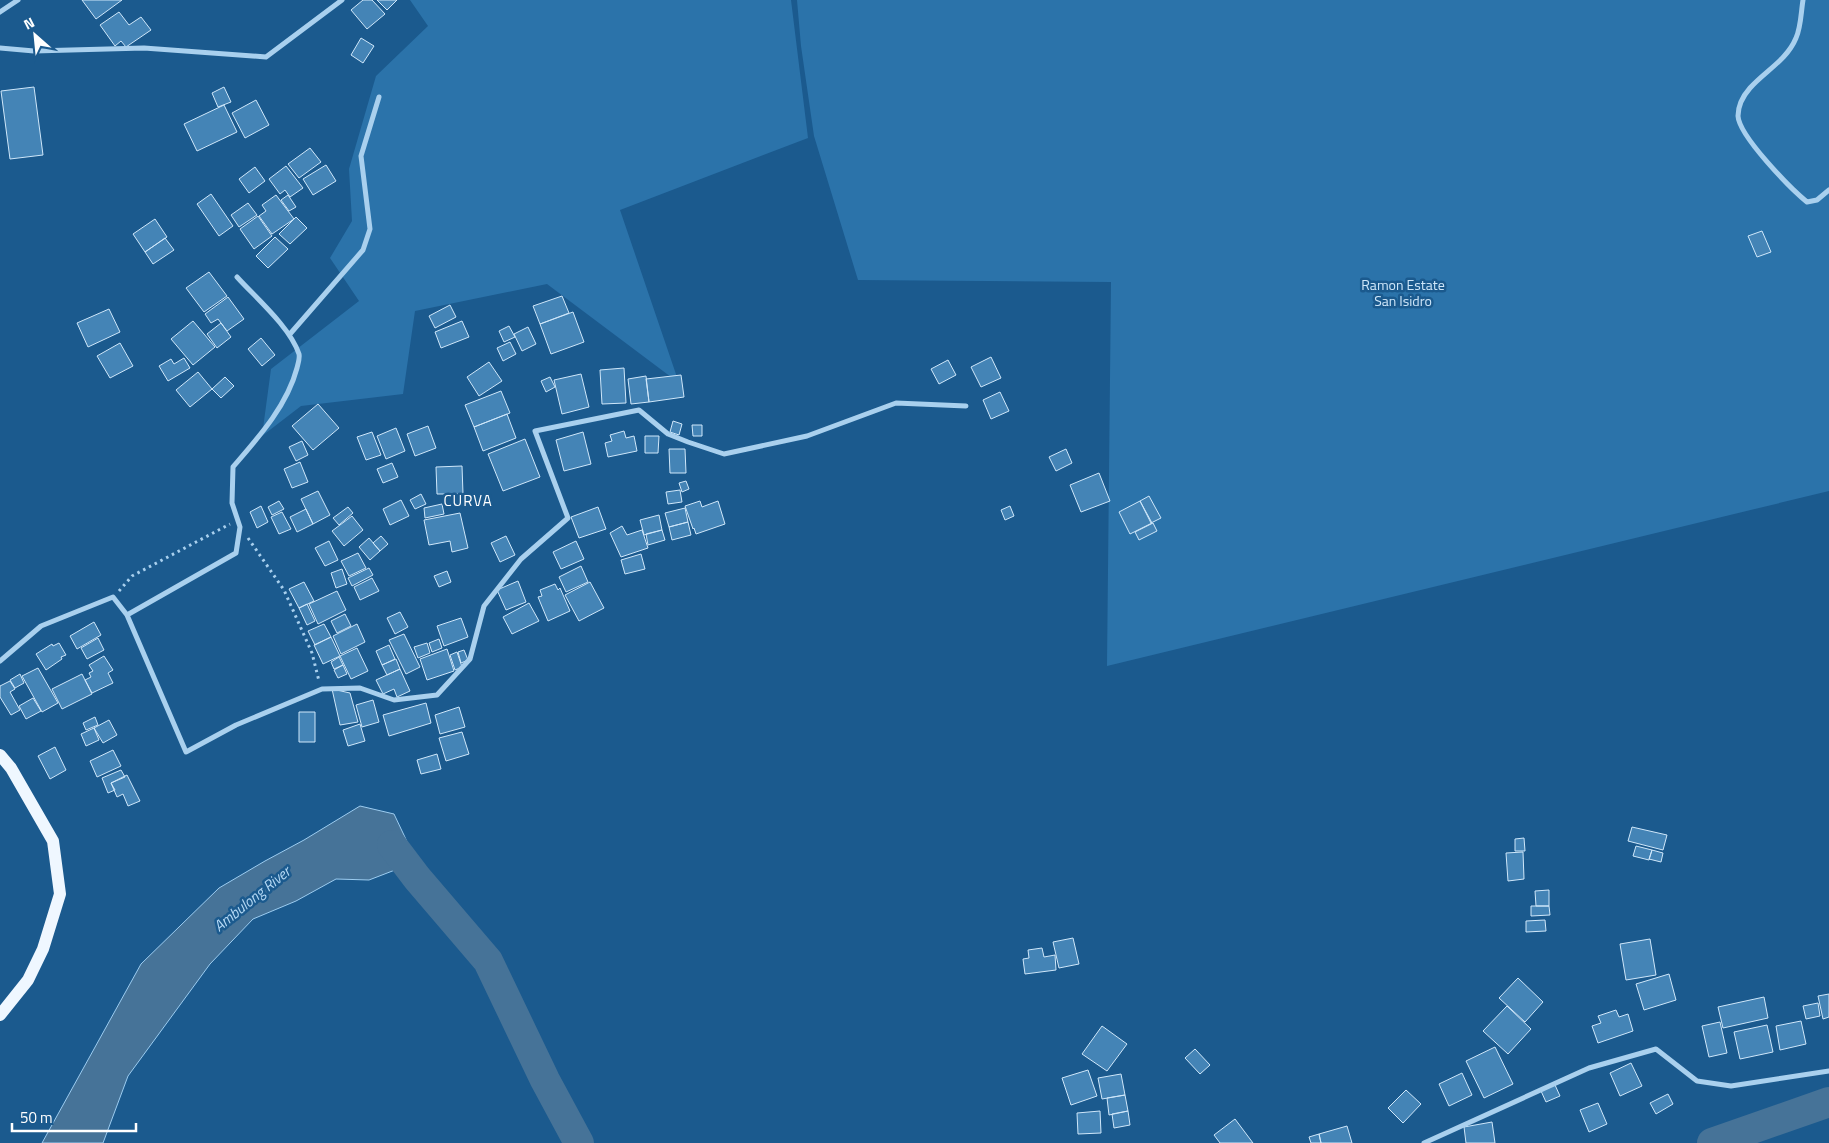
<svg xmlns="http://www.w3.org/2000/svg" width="1829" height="1143" font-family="'Titillium Web',sans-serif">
	<rect width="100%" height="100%" fill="#1b5a8e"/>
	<path fill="#2b73aa" d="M410 0H791L808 138 620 210 679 383 547 284 415 311 403 394 301 406 262 436 271 369 359 301 330 258 352 221 349 169 376 76 428 26Z
		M797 0H1829V491L1107 666 1111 282 858 280 814 136 801 46Z"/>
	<path fill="#467398" stroke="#9cccf0" d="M360 806 394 814 420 869 417 878 395 870 369 880 336 879 296 901 253 919 210 964 128 1076 103 1143H42L141 964 219 888 265 861 304 840Z"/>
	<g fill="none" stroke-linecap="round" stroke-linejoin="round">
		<path stroke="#467398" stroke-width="30" d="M392 845 417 878 488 961 545 1080 579 1143
			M1712 1143 1829 1102"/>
	</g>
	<path fill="#4484b6" stroke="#cfe7fa" d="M82 0H122L96 19Z
		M363 0H372L385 14 367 29 351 10Z
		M377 0H397L387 10Z
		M119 12 129 25 141 17 151 30 126 47 121 41 115 46 100 25Z
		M361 38 374 46 363 63 351 55Z
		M34 87 43 155 10 159 1 91Z
		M224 87 231 102 218 107 212 93Z
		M256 100 269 125 245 138 232 113Z
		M224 105 237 132 197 151 184 124Z
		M310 148 321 162 299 178 288 164Z
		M326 165 336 181 313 195 303 179Z
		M286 166 303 188 290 197 285 190 280 194 269 179Z
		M255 167 265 181 249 193 239 179Z
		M211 194 233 226 219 236 197 204Z
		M276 195 294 219 272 234 259 216 266 211 262 205Z
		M288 195 296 207 289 211 281 200Z
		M248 203 257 215 239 227 231 215Z
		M258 216 272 236 254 249 240 229Z
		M296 217 307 228 290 244 279 234Z
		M155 219 167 237 145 252 133 234Z
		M1762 231 1771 252 1757 257 1748 236Z
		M275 237 288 249 268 268 256 256Z
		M165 238 174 250 153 264 145 252Z
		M209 272 227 296 204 312 186 288Z
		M562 296 569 313 540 324 533 306Z
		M228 297 244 319 227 331 218 319 211 323 205 314Z
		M450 305 456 317 435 328 429 316Z
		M109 309 120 332 88 347 77 323Z
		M573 312 584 342 551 354 540 324Z
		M193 321 215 347 193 365 171 339Z
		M462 321 469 337 441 348 435 332Z
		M221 323 231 337 217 348 207 334Z
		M509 326 515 337 504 342 499 331Z
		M528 327 536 344 522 351 514 334Z
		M261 338 275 355 262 366 248 349Z
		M510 342 516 354 503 361 497 348Z
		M120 343 133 366 110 378 97 356Z
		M991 357 1001 378 981 387 971 367Z
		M184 358 190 368 168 381 159 366 171 359 174 364Z
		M948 360 956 375 939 384 931 369Z
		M489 362 502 381 479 396 467 377Z
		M624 368 626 403 602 404 600 370Z
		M198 372 212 389 190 407 176 390Z
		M581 374 589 407 562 414 554 380Z
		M681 375 684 397 649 402 646 379Z
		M646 376 649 402 631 404 628 379Z
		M225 377 234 386 221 398 212 389Z
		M550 377 555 387 546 392 541 381Z
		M501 391 510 413 474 427 465 405Z
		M1000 392 1009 411 991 419 983 400Z
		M318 404 339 428 313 450 292 426Z
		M507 414 516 438 483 451 474 427Z
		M673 421 682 424 679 435 670 432Z
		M692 425H702V436H693Z
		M428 426 436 448 415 456 407 434Z
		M396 428 405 451 386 459 377 436Z
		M624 431 626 438 634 436 637 451 608 457 605 443 612 441 610 435Z
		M372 432 381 455 366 460 357 437Z
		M583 432 591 464 564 471 556 440Z
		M645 436H659L658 453H645Z
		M525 439 540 477 503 491 488 454Z
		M302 441 308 455 296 461 289 447Z
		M669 449H685L686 473H670Z
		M1066 449 1072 463 1056 471 1049 457Z
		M300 462 308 482 292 488 284 469Z
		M392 463 398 477 383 483 377 469Z
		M462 466 463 494H437L436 467Z
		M1099 473 1110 501 1081 512 1070 485Z
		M686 481 689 489 682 492 679 483Z
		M680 490 682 502 668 504 666 492Z
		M318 491 330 515 313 524 301 499Z
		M421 494 426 504 415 509 410 500Z
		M1149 496 1161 518 1151 523 1140 501Z
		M401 500 409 516 390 525 383 509Z
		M279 501 284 509 272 515 268 507Z
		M700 501 702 507 718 501 725 524 696 534 694 528 693 529 685 506Z
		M1140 501 1152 523 1130 534 1119 512Z
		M442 504 444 514 425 518 424 508Z
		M261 506 268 522 257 528 250 512Z
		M1010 506 1014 516 1005 520 1001 510Z
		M348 507 353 513 339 525 333 518Z
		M598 507 606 529 579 538 571 517Z
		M685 508 688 522 669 527 665 513Z
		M306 509 313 524 297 532 290 517Z
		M282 512 291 529 279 534 271 517Z
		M460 513 468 548 452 552 450 541 429 545 424 520Z
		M659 515 662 530 644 535 640 520Z
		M352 516 363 530 344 546 332 531Z
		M688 522 691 535 672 540 669 527Z
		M1153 523 1157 531 1139 540 1135 532Z
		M622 526 627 535 642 530 648 548 621 557 610 533Z
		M662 530 665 540 648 545 646 534Z
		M381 536 388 544 380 551 373 543Z
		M506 536 515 555 500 562 491 543Z
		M369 538 380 551 370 560 359 547Z
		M329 541 338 560 325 566 315 548Z
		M576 541 584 559 561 569 553 552Z
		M358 553 366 568 349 576 341 561Z
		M641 554 645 569 625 574 621 560Z
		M581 566 588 582 566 592 559 577Z
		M369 568 373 575 352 586 348 578Z
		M342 569 347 584 336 588 331 573Z
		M447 571 451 582 439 587 434 576Z
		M372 578 379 591 360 600 354 587Z
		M518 581 526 602 506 610 497 590Z
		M304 582 314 601 299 608 289 589Z
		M590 582 604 608 579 621 565 595Z
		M555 584 558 590 560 588 570 611 548 621 538 597 542 596 540 590Z
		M337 591 346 610 318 624 309 604Z
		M529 603 539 621 512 634 503 617Z
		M307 604 315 621 307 625 299 608Z
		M400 612 408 627 395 634 387 618Z
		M345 614 351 626 337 633 331 621Z
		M461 618 468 637 444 646 437 626Z
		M94 622 101 635 77 649 70 636Z
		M324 624 331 637 315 645 308 631Z
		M357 624 365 642 341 654 333 636Z
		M404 634 420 667 406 674 389 640Z
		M331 637 340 656 323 664 314 645Z
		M98 638 104 650 87 659 81 648Z
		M439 639 442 648 432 652 429 643Z
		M59 643 66 655 61 657 62 659 46 670 36 654 52 644 53 646Z
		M427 643 430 653 418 658 414 647Z
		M389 645 395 659 382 665 376 651Z
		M357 648 368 671 351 679 340 656Z
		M447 649 454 671 427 680 420 659Z
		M464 650 468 660 461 663 458 652Z
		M457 652 462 667 455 670 450 655Z
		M104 656 113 670 108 673 113 683 92 693 85 680 91 677 89 673 93 671 89 665Z
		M339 657 343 665 334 669 331 662Z
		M396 659 400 669 387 675 382 665Z
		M343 665 347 674 338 678 334 670Z
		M38 668 58 703 42 712 22 676Z
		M400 669 410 691 397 697 394 689 383 694 376 680Z
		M20 674 24 683 15 688 10 680Z
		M82 674 92 694 62 709 52 689Z
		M10 681 15 689 10 692 20 710 11 715 0 697V686Z
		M332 689 350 693 358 722 340 725Z
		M33 698 41 711 26 719 19 706Z
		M373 700 379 722 362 727 356 705Z
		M426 703 431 723 389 736 383 715Z
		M459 707 465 727 440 734 435 715Z
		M299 712H315V742H299Z
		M95 717 98 725 86 730 83 723Z
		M109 720 117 735 103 743 94 728Z
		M360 724 365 741 348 746 343 730Z
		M94 728 99 740 86 746 81 734Z
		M462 732 469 754 446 761 439 738Z
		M55 747 66 770 50 779 38 756Z
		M113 750 121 766 97 777 90 761Z
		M437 754 441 769 421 774 417 760Z
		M121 770 125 777 111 783 115 790 108 793 102 778Z
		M127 775 140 801 128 806 123 794 117 797 111 783Z
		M1632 827 1667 835 1663 850 1628 841Z
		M1524 838 1525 851H1515V839Z
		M1636 846 1652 850 1649 860 1633 856Z
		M1652 850 1663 853 1661 862 1649 859Z
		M1523 852 1524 879 1508 881 1506 853Z
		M1549 890V906H1536L1535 891Z
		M1531 906H1549L1550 915 1531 916Z
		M1545 920 1546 931 1526 932V921Z
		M1073 938 1079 964 1059 968 1053 942Z
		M1650 939 1656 975 1626 980 1620 944Z
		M1042 948 1044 957 1055 955 1056 970 1025 974 1023 959 1029 958 1028 950Z
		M1669 974 1676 1000 1644 1010 1636 984Z
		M1518 978 1543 1002 1525 1022 1499 998Z
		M1829 994V1017L1823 1019 1818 996Z
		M1764 997 1768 1018 1723 1028 1718 1007Z
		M1818 1003 1820 1016 1806 1019 1803 1006Z
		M1507 1006 1531 1029 1508 1054 1483 1031Z
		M1616 1010 1619 1017 1628 1014 1633 1031 1598 1043 1592 1026 1601 1023 1598 1016Z
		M1801 1021 1806 1044 1780 1050 1776 1026Z
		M1720 1022 1727 1053 1709 1057 1702 1026Z
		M1767 1025 1773 1052 1740 1059 1734 1032Z
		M1102 1026 1127 1044 1107 1071 1082 1054Z
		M1495 1047 1513 1084 1484 1098 1466 1061Z
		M1195 1049 1210 1065 1200 1074 1185 1058Z
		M1631 1063 1642 1086 1620 1096 1610 1073Z
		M1088 1070 1097 1096 1071 1105 1062 1078Z
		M1462 1073 1472 1095 1449 1106 1439 1084Z
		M1121 1074 1125 1095 1102 1099 1098 1078Z
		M1555 1085 1560 1096 1546 1102 1541 1091Z
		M1406 1090 1421 1104 1403 1123 1388 1108Z
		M1668 1094 1673 1104 1656 1114 1650 1103Z
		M1125 1095 1128 1111 1109 1115 1107 1098Z
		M1598 1103 1607 1124 1589 1132 1580 1110Z
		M1100 1111 1101 1133 1078 1134 1077 1113Z
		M1128 1111 1130 1125 1114 1128 1112 1114Z
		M1235 1119 1253 1143H1220L1214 1135Z
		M1492 1122 1495 1143H1466L1464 1127Z
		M1347 1126 1352 1143H1321L1319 1134Z
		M1319 1134 1321 1143H1311L1309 1137Z"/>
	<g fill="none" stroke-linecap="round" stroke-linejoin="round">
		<path stroke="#a9d0ee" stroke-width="3" stroke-dasharray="2.5 4" stroke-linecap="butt" d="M248 538 284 590 312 653 319 681
			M119 591 132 576 230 524"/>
		<path stroke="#a9d0ee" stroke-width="5" d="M1803 0C1801 12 1801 27 1796 38 1787 60 1765 71 1750 88 1743 96 1738 106 1738 116 1739 136 1791 189 1807 202L1817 200 1829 190
			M0 12 18 0
			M0 48 34 51 144 48 266 57 342 0
			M290 334 363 250 370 229 361 156 379 97
			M127 615 236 553 240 527 232 503 233 467C258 438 287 406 297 368 298 364 300 358 299 354 290 327 256 298 237 277
			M0 661 41 626 113 597 127 615 186 752 236 725 322 689 360 688 394 700 437 695 470 659 484 606 521 559 568 518 535 431 639 410 668 434 688 442 724 454 807 436 896 403 966 406
			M1424 1143 1589 1068 1656 1049 1697 1081 1731 1086 1829 1071"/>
		<path stroke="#eff7ff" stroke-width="12" d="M0 755 11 768 53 841 60 894 43 949 28 980 0 1015"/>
	</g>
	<g text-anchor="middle" stroke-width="5" stroke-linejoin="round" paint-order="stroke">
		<g font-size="14" fill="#cfe7fa" stroke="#1b5a8e">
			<text x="1403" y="290">Ramon Estate<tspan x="1403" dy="16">San Isidro</tspan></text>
		</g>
		<g font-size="15" letter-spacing="1" fill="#fff" stroke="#1b5a8e">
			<text x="468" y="506">CURVA</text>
		</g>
		<g font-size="15" font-style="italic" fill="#b5d9f5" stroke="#1b5a8e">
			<text transform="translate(252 899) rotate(-39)" y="5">Ambulong River</text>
		</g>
	</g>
	<g transform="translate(35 35) rotate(333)" stroke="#1b5a8e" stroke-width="4" paint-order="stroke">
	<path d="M0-4L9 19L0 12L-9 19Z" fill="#ffffff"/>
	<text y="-8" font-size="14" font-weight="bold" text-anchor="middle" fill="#ffffff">N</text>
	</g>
	<path d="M12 1123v8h124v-8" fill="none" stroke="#ffffff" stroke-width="2.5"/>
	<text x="20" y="1123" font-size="15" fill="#ffffff" stroke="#1b5a8e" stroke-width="4" paint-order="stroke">50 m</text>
</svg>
